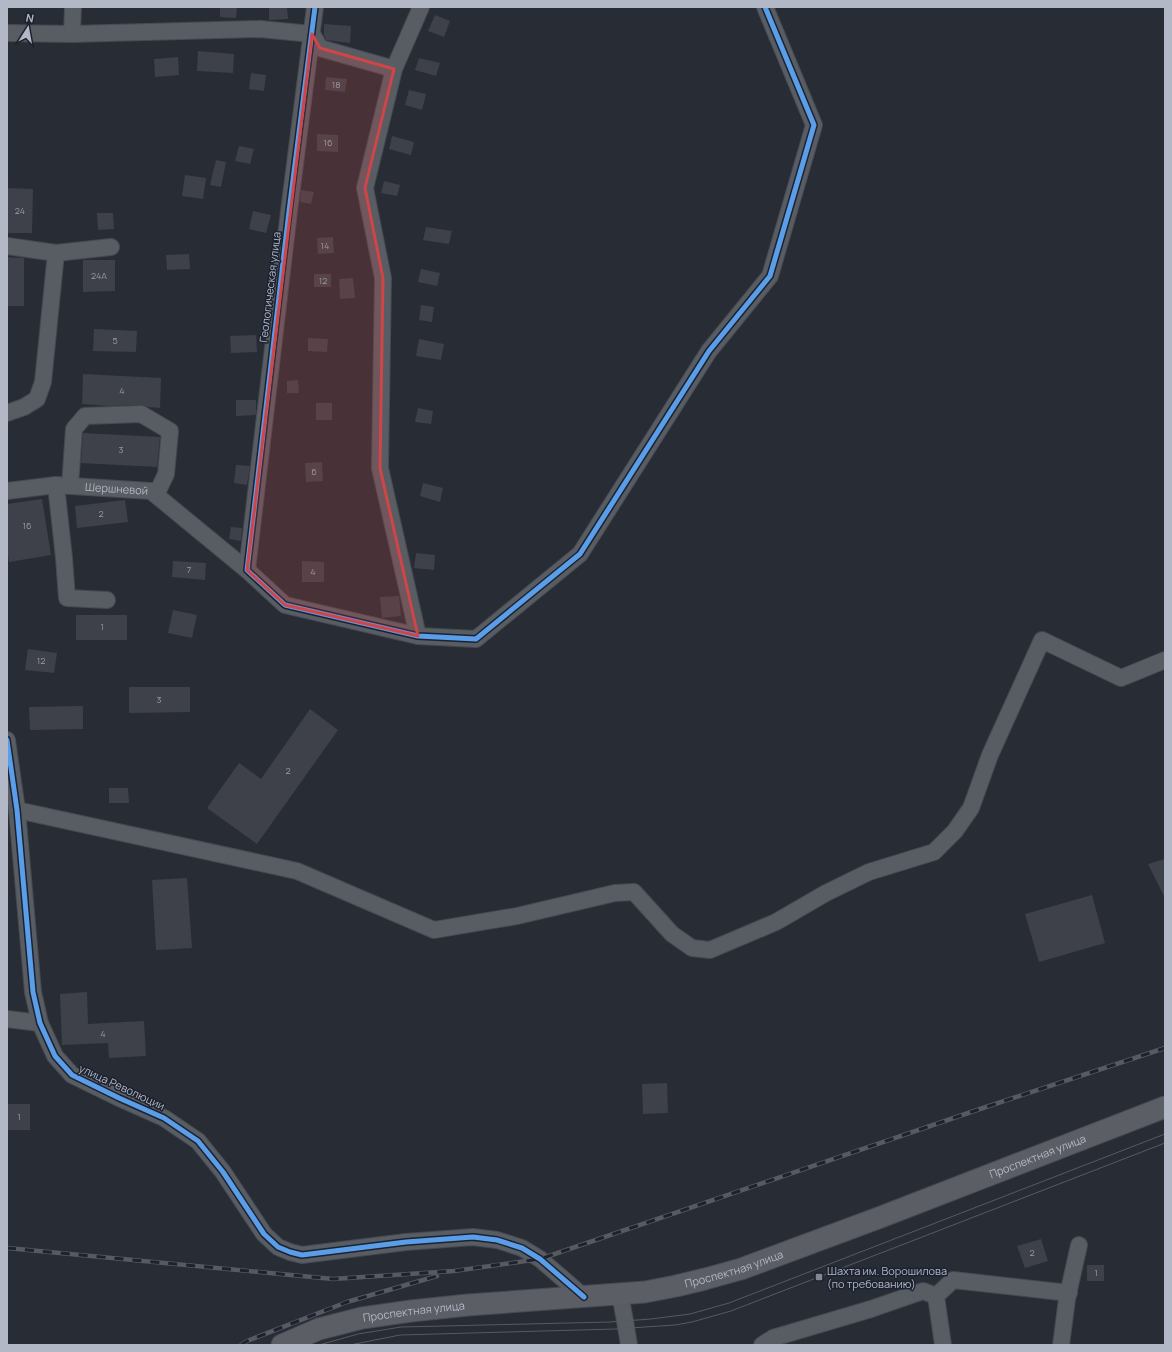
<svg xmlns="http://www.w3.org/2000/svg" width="1172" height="1352" font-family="Manrope,sans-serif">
	<rect width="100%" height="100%" fill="#282c35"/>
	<path fill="#3e414a" d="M220 7H237L236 18 220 17Z
		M269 7H287L288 19 269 20Z
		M435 15 450 21 444 37 428 31Z
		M324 24 351 26 350 43 326 40 324 35Z
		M198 51 234 54 233 73 197 71Z
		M178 57 179 75 155 77 154 59Z
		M419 58 440 63 436 76 415 70Z
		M251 73 266 75 264 91 249 89Z
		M326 77 347 79 345 92 325 90Z
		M409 90 426 94 422 110 405 105Z
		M317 134 338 135V152L317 151Z
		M392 136 414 142 411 155 389 149Z
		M239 146 254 149 250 164 235 161Z
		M216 160 226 162 221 187 210 185Z
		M185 175 206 178 203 199 182 196Z
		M384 181 400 185 397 196 381 193Z
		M7 188 33 189 32 233H7Z
		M301 190 314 192 311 204 300 202Z
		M253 211 271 215 266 233 249 229Z
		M97 213H113L114 229 98 230Z
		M426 227 452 231 449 244 423 240Z
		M333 237 334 253 318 254 317 238Z
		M189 254 190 269 167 270 166 255Z
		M7 257 24 258V306H7Z
		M83 260H115V291L83 292Z
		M421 269 440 273 437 286 418 282Z
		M314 274H331V287H314Z
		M353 278 355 298 340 299 339 279Z
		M421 305 434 307 432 322 419 320Z
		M94 329 137 331 136 352 93 351Z
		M256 335 257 352 231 353 230 336Z
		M308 338 328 339 327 352 308 351Z
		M419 339 444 344 441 360 416 356Z
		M83 374 161 378 160 408 148 407 141 405 109 406 82 404Z
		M298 380 299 393H287V381Z
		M236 400H256V415L236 416Z
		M316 403H332V420H316Z
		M418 408 433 411 431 424 415 422Z
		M83 433 160 437 157 467 81 463Z
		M322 462 323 481 306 482 305 463Z
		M236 465 250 466 247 485 234 483Z
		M423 483 443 488 440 502 420 496Z
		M42 499 51 555 9 562 7 549V504Z
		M125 500 128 522 77 528 75 506Z
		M231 527 242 528 241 541 229 539Z
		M416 553 435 555 434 570 414 568Z
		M173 561 206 563 205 580 172 577Z
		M302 561 324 562V582H302Z
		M399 596 401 616 382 618 380 597Z
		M173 610 197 615 192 638 168 633Z
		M76 615H127V640H76Z
		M28 649 57 653 54 673 25 670Z
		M129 687H190V712L129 713Z
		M83 706V729L30 730 29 707Z
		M310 709 338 730 257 844 207 808 239 763 261 779Z
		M109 788H128L129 803H109Z
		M1165 859V898L1148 864Z
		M187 878 192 948 156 950 152 880Z
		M1092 895 1105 943 1039 962 1025 914Z
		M87 992 88 1024 144 1021 146 1056 109 1058 108 1043 62 1045 60 994Z
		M667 1083 668 1113 643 1114 642 1084Z
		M7 1104H30V1130H7Z
		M1041 1239 1048 1261 1025 1268 1017 1246Z
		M1087 1265H1104V1281H1087Z"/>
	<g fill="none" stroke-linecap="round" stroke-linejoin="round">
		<g stroke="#46494f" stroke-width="18">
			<g id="minor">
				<path d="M7 33 72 34 260 29 312 34 320 48 394 69 365 188 383 278 380 468 418 636"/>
				<path d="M72 34 73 7"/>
				<path d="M394 69 421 7"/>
				<path d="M7 246 56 253 43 382 37 399 24 407 7 413"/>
				<path d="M56 253 111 247"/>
				<path d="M56 485 64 558 67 598 107 600"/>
				<path d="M70 486 74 429 85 416 141 414 170 431 166 474 156 495"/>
				<path id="s1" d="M7 491 56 485 151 491 247 570 285 605 418 636 476 639 580 554 709 351 770 276 814 125 765 7"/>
				<path d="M247 570 289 211 315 7"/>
				<path d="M7 740 17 810 33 992 40 1023 55 1056 72 1075 119 1098 164 1118 198 1141 223 1172 264 1234 278 1247 290 1252 302 1255 406 1242 473 1237 497 1240 522 1248 540 1259 584 1297"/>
				<path d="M17 810 297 871 434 930 517 916 615 893 634 892 672 934 692 948 710 950 776 922 826 893 869 872 934 852 955 831 971 808 990 755 1042 640 1121 678 1165 660"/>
				<path d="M7 1019 40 1023"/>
				<path d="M620 1294 625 1321 629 1345"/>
				<path d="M936 1296 953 1280 1069 1293"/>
				<path d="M936 1296 943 1345"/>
				<path d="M762 1345 773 1338 871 1309 923 1291 936 1296"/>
				<path d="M1061 1345 1067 1299 1079 1245"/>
			</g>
		</g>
		<g stroke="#464952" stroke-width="23">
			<g id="major">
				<path id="s2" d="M282 1345 319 1329 362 1318 411 1311 468 1305 645 1292 676 1286 705 1279 741 1269 881 1217 1165 1107"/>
			</g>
		</g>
		<use href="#minor" stroke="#585c63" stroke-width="16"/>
		<use href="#major" stroke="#5b5e65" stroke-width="21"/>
		<path stroke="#575a60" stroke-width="1" d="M319 1345 358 1334 401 1327 610 1322 651 1319 690 1314 729 1303 1165 1134
			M350 1345 400 1335 615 1329 675 1325 692 1322 731 1311 1165 1143"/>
		<g stroke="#575a60" stroke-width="4.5">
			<path id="rail" d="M7 1248 333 1279 454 1271 540 1259 977 1110 1165 1048
				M241 1345 247 1341 347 1302 437 1276"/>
		</g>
		<use href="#rail" stroke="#1c222f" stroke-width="3" stroke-dasharray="9" stroke-linecap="butt"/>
		<g stroke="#1c222f" stroke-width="8">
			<path id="cycleway" d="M315 7 289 211 247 570 285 605 418 636 476 639 580 554 709 351 770 276 814 125 765 7
				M7 740 17 810 33 992 40 1023 55 1056 72 1075 119 1098 164 1118 198 1141 223 1172 264 1234 278 1247 290 1252 302 1255 406 1242 473 1237 497 1240 522 1248 540 1259 584 1297"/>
		</g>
		<use href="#cycleway" stroke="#5a9eea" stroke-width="5"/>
	</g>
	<path fill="#cf4548" fill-opacity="0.2" stroke="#cf4548" stroke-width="3" stroke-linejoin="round" d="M312 34 320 48 394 69 365 188 383 278 380 468 418 636 285 605 247 570Z"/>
	<rect fill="#828793" stroke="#1c222f" stroke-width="1.5" x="815" y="1273" width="8" height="8" rx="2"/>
	<g text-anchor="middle" stroke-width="3" stroke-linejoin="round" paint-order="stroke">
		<g font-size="9" fill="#959aa7">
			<text x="336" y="88">18</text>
			<text x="328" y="146">16</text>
			<text x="20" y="214">24</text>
			<text x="325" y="249">14</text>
			<text x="99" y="279">24А</text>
			<text x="323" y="284">12</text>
			<text x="115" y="344">5</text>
			<text x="122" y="394">4</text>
			<text x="121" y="453">3</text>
			<text x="314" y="475">6</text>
			<text x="101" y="517">2</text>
			<text x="27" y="529">16</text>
			<text x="189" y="573">7</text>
			<text x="313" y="575">4</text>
			<text x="102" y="630">1</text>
			<text x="41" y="664">12</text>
			<text x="159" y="703">3</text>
			<text x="288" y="774">2</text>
			<text x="103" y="1037">4</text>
			<text x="19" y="1120">1</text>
			<text x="1032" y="1256">2</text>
			<text x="1096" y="1276">1</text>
		</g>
		<g font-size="11" fill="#b2b8c6" stroke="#1c222f">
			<text transform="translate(270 287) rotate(-83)" y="4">Геологическая улица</text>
			<text dy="4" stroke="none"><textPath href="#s1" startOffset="110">Шершневой</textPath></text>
			<text transform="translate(122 1087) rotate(25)" y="4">улица Революции</text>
			<text dy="4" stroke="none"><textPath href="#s2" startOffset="785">Проспектная улица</textPath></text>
			<text dy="4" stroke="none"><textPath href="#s2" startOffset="461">Проспектная улица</textPath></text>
			<text dy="4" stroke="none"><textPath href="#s2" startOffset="137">Проспектная улица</textPath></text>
		</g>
		<g font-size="11" fill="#b2b8c6" stroke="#1c222f" text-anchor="start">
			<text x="827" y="1275">Шахта им. Ворошилова<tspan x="827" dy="13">(по требованию)</tspan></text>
		</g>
	</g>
	<rect width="1172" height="1352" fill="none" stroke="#b2b8c6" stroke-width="16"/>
	<g transform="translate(28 28) rotate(11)" stroke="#1c222f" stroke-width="3" paint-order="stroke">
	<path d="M0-3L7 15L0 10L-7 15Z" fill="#b2b8c6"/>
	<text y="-6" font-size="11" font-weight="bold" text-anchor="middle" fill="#b2b8c6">N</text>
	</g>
</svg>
